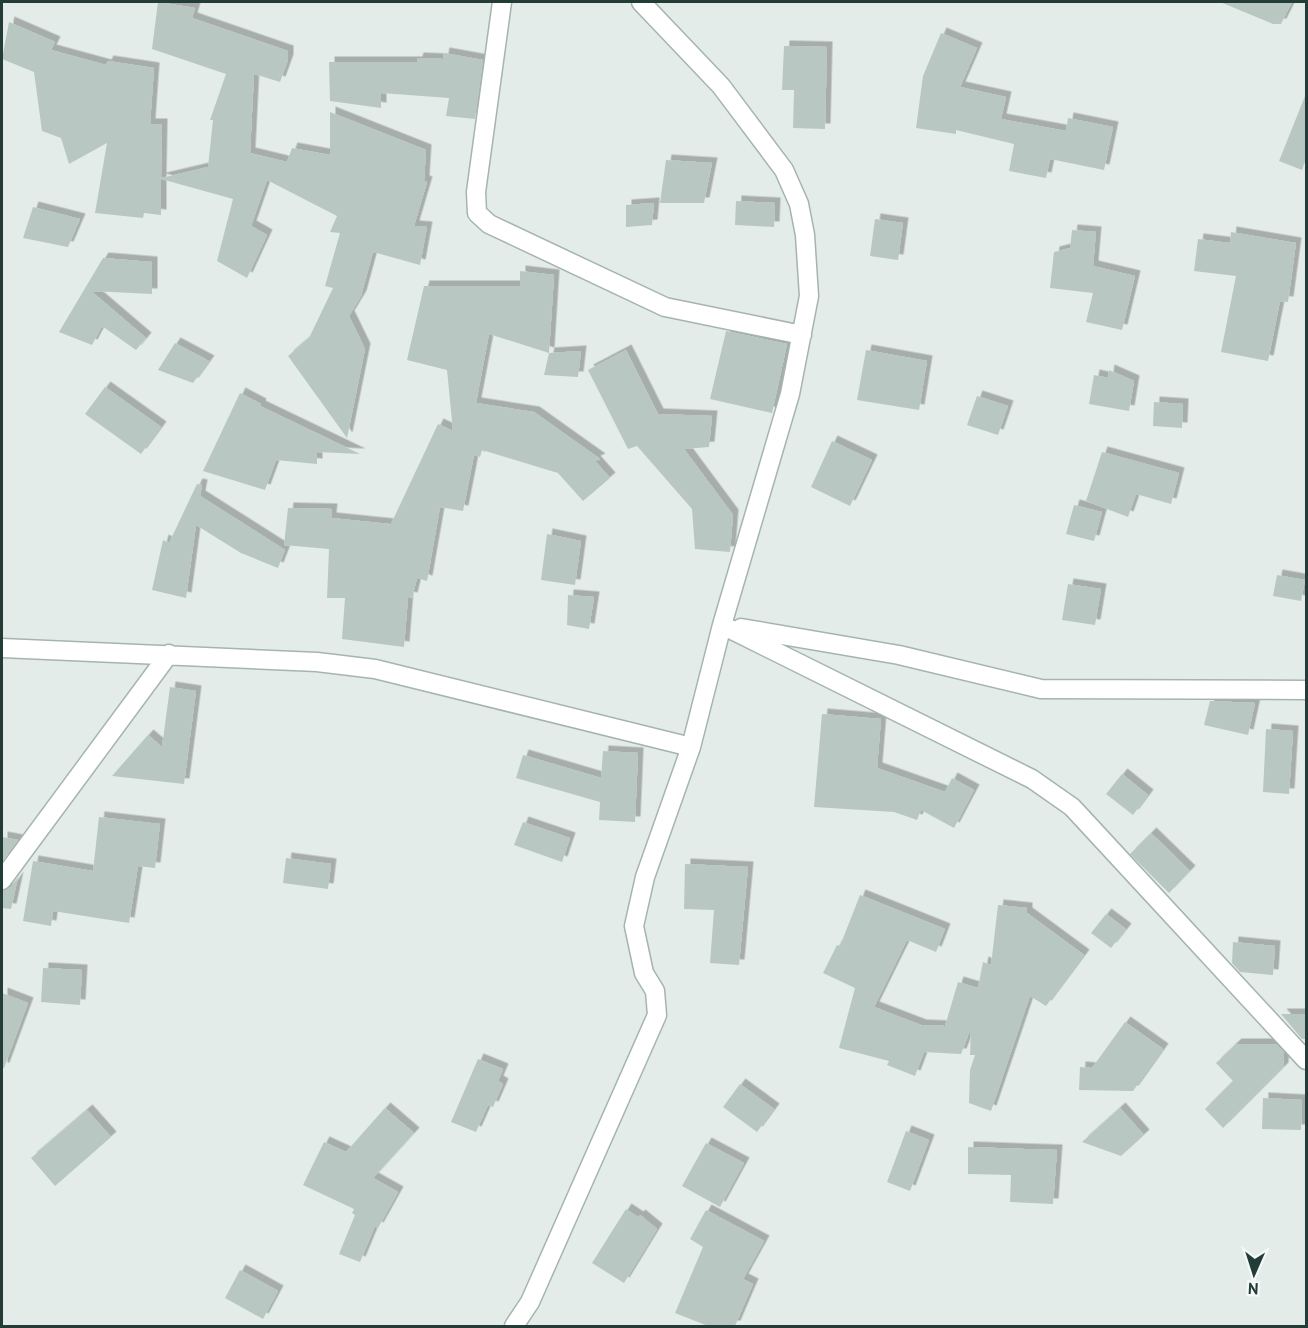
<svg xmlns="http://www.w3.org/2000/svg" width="1308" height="1328" font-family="'PT Sans',sans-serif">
	<defs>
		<filter id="shadow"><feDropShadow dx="5.5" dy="-5.5" stdDeviation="0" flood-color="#0004"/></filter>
	</defs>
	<rect width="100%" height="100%" fill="#e3ece9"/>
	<path fill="#b9c7c2" filter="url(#shadow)" d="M158 2 195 8 192 18 288 51V60L280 82 254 74 250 153 287 162 292 148 330 155V112L426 150 424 181 427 182 414 226 427 227 420 265 373 252 361 296 349 316 365 349 347 438 288 356 309 338 333 288 325 286 340 233 330 232 337 216 267 180 251 226 267 235 247 278 217 261 233 199 161 179V215L144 213 143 218 95 213 107 143 69 164 61 138 42 131 34 72 2 59 9 22 55 42 51 50 106 65 108 61 154 68 150 124H162L161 178 208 167 213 120H210L226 74 152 49Z
		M1220 2H1292L1281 24H1273Z
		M941 33 977 48 960 87 1006 97 1001 119 1066 131 1068 118 1113 127 1104 170 1050 159 1046 178 1009 171 1014 144 956 130V134L916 128 923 76Z
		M784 46 827 47 825 129 793 128 794 90H782Z
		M444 53 483 60 475 119 446 116 449 98 381 93V108L330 101 329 62H417L418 58 443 59Z
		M1305 96 1306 158 1302 170 1279 161Z
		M666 160 712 163 704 203H660Z
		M736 201 775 203 774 227 735 225Z
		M654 203 652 225 626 227V205Z
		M33 207 80 219 68 247 23 238Z
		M875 219 903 223 898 260 870 256Z
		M1072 230 1096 232 1093 266 1135 276 1122 330 1086 322 1093 293 1050 288 1054 252 1070 248Z
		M1231 232 1296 243 1288 302 1280 301 1268 361 1221 352 1236 276 1194 271 1198 239 1230 243Z
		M103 258 152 262V294L91 291 146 338 136 350 102 326 92 345 59 332Z
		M520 271 554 275 549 353 489 334 476 403 534 412 600 459 595 461 610 478 583 501 558 473 482 450 480 457 474 455 463 511 440 507 427 581 417 578 412 598 408 597 404 647 342 639 345 598H327L329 549 284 545 288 508 332 509 331 518 390 524V526L438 424 453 431 447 370 407 360 424 286H520Z
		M726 331 787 344 772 413 710 399Z
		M175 343 209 361 193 383 158 370Z
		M626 350 658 414 712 416 709 447 684 449 733 515 730 552 695 549 692 509 637 446 628 449 588 370Z
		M866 350 927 361 919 410 857 400Z
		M581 351 578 377 544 375 549 353Z
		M1109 370 1134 381 1129 411 1089 404 1094 375 1108 378Z
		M105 387 161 427 141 454 85 414Z
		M240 393 261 404 260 406 360 454 317 452V464L276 460 265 490 203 471Z
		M977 396 1008 406 998 435 967 425Z
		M1154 402 1183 404 1182 428 1153 426Z
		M832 441 872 460 850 506 811 487Z
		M1102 452 1179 473 1171 504 1136 494 1128 517 1086 501Z
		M197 484 202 485 200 496 285 550 278 568 241 553 196 525 186 598 152 590 163 540 169 543Z
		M1074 505 1102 512 1094 541 1066 534Z
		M547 534 581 541 575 585 541 580Z
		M1277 575 1305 580 1301 601 1273 596Z
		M1068 584 1101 589 1095 625 1062 620Z
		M568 595 594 597 589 629 567 625Z
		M170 687 196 691 184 784 112 776 148 735 162 747Z
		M1210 701 1255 703 1248 735 1204 725Z
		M822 714 881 719 877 768 945 792 952 778 974 790 954 828 921 810 917 820 894 812 814 807Z
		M1266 729 1293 731 1289 794 1263 792Z
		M603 751 638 753 635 822 599 820 600 802 516 778 523 755 601 778Z
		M1122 774 1148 795 1133 815 1106 794Z
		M99 817 160 824 155 868 138 866 129 923 53 911 51 926 23 921 33 861 93 871Z
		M523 822 570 838 562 862 514 845Z
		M1151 833 1190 871 1169 893 1130 854Z
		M2 837 18 840 2 862Z
		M286 858 331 864 328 889 283 883Z
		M685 864 748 867 739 965 710 963 714 910 684 909Z
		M18 877 11 909 2 908V891L11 887Z
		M860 895 945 929 936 952 907 940 874 1007 921 1025 945 1026 958 982 978 988 983 962 991 965 998 905 1027 908V913L1084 955 1046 1006 1030 996 991 1111 969 1103 970 1070 975 1055H970L971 1028 961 1054 924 1052 915 1076 887 1065 889 1061 839 1048 855 988 823 973 837 945 840 946Z
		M1106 914 1126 929 1111 948 1091 933Z
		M1233 942 1275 946 1273 975 1240 972 1232 963Z
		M43 968 82 970 80 1005 41 1002Z
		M2 993 28 1003 4 1068H2Z
		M1281 1014H1306V1039H1302Z
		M1125 1022 1163 1049 1133 1091 1079 1090 1080 1067 1092 1068Z
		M1236 1044H1276L1284 1052 1283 1068 1223 1128 1205 1109 1233 1081 1216 1063Z
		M478 1059 503 1069 498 1081 503 1084 493 1107 488 1105 476 1132 451 1122Z
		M740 1084 774 1109 757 1132 723 1107Z
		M1263 1098 1302 1100 1301 1130 1262 1129Z
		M385 1108 414 1133 373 1178 398 1192 378 1228 375 1226 360 1262 339 1254 355 1215 352 1213 354 1209 303 1185 324 1142 346 1152Z
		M1120 1108 1144 1135 1121 1156 1082 1142Z
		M87 1110 111 1137 55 1186 31 1158Z
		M906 1131 929 1140 910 1191 887 1182Z
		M706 1143 744 1163 720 1207 682 1186Z
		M968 1147 1057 1150 1053 1204 1010 1202 1011 1175 968 1174Z
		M626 1209 638 1217 640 1215 657 1229 624 1283 592 1263Z
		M706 1210 764 1241 743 1279 753 1284 735 1326H708L675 1313 703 1247 690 1239Z
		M240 1270 278 1291 263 1319 225 1298Z"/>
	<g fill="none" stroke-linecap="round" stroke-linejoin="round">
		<g stroke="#a6b4b0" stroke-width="21">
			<path id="street" d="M502 2 476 192 477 213 489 224 665 307 802 335
				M722 625 1032 779 1072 807 1306 1060
				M741 628 899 655 1041 689 1306 690
				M2 648 317 662 375 669 691 747
				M2 880 169 654
				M514 1326 530 1302 657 1015 655 991 644 973 634 926 645 877 691 747 722 625 790 394 809 296 805 235 799 204 784 170 721 86 641 2"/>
		</g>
		<use href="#street" stroke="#fff" stroke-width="18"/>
	</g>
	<rect width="1308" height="1328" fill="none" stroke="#243c38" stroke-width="6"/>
	<g transform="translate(1254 1274) rotate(183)" stroke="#f4f9f7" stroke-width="4.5" paint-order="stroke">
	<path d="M0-4.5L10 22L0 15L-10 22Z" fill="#243c38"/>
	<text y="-9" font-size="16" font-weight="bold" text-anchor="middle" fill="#243c38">N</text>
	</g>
</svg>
